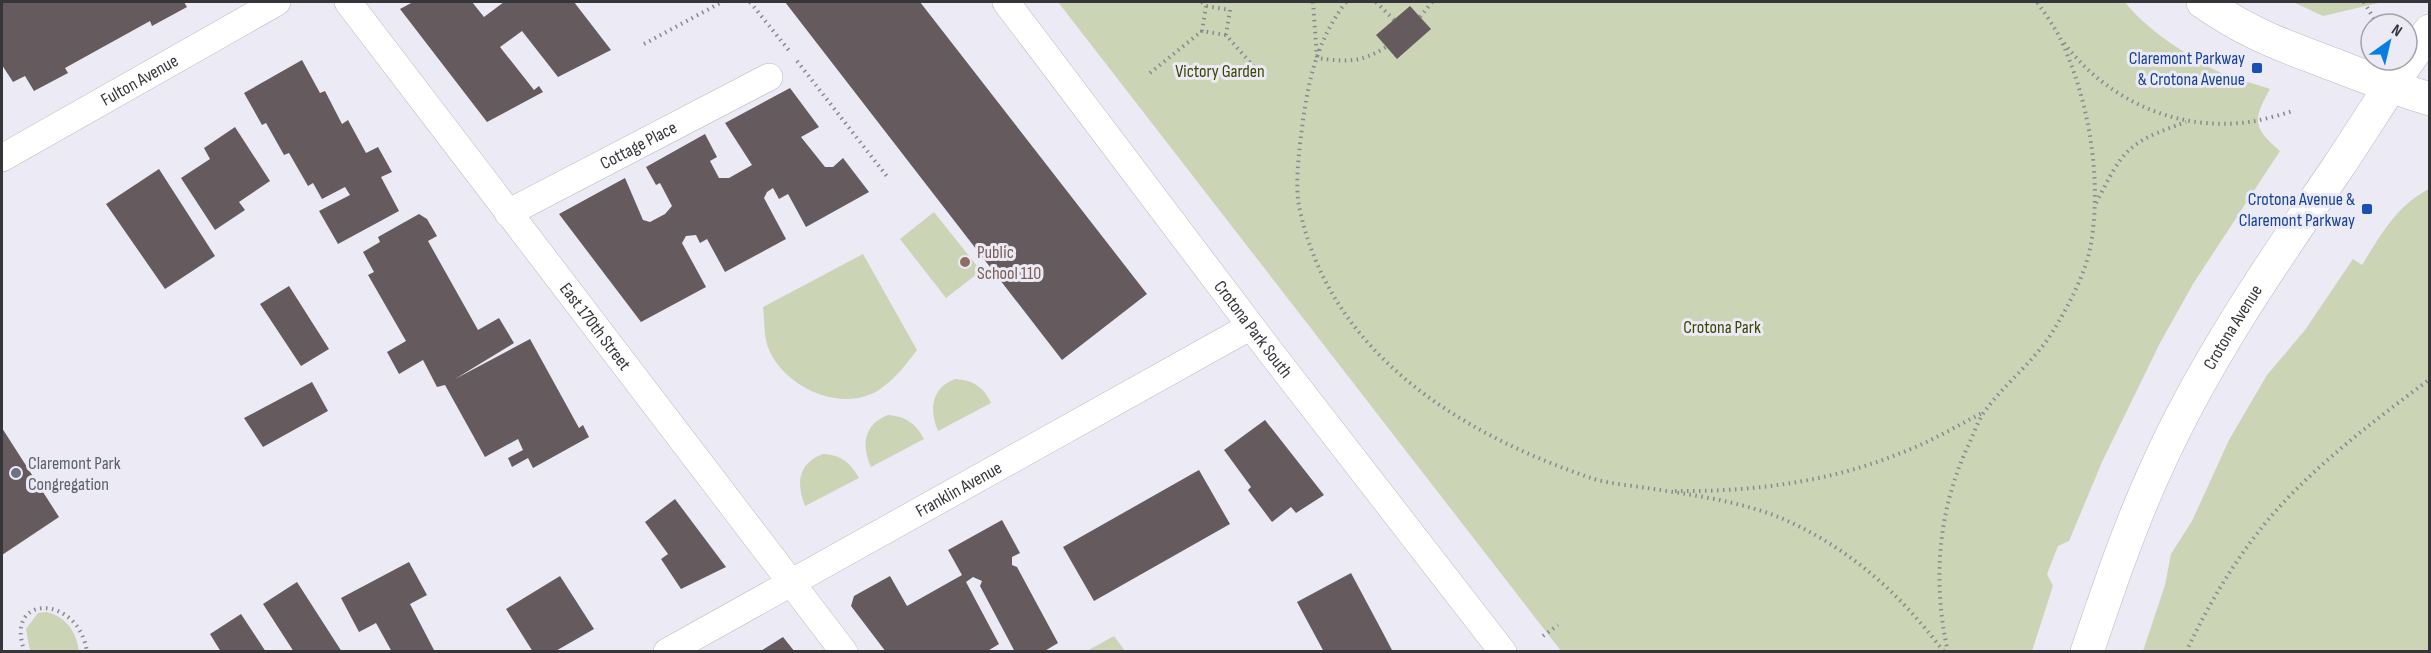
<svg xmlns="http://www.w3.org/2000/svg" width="2431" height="653" font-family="'Sofia Sans Condensed',sans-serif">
	<rect width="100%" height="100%" fill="#eceaf5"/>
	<path fill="#cbd5b5" d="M1058 2H2125C2143 27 2189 57 2217 71 2234 79 2253 83 2270 89 2253 120 2252 127 2280 151L2193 284 2160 343 2102 462 2069 541 2058 546 2047 574 2053 586 2032 651H1561Z
		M2293 2H2383L2323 16Z
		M2429 189V651H2143L2165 585 2171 554 2192 521 2229 440 2267 375 2305 330 2353 259 2362 265C2380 236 2397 205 2429 189Z
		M934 212 981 271 946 298 900 239Z
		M863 254 917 350C907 363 897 377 883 387 847 415 788 390 770 352 763 338 765 321 763 307Z
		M955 379C973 380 984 387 991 403L938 431C929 410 931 388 955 379Z
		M888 415C905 416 916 423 924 439L871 467C861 445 864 424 888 415Z
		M823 454C840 454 851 463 859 478L805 506C796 484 798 463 823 454Z
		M47 612C67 618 76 631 79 651H30L26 629 38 613Z
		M1114 636 1125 651H1087Z"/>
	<path fill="#655b5f" d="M2 2H184L187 7 152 26 150 21 65 68 68 73 34 91 25 76 13 82 2 65Z
		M413 2H472L484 17 504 2H574L611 50 558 77 522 31 500 47 534 90 539 86 543 92 487 122 400 9Z
		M785 2H920L1147 294 1062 360Z
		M1410 6 1431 29 1397 59 1376 35Z
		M302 60 320 93 325 91 342 124 348 120 366 153 378 147 392 172 381 177 399 211 338 244 319 211 350 195 345 187 322 199 313 183 308 186 289 153 284 155 266 123 262 125 244 93Z
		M790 88 819 127 801 137 825 167H833L843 158 869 192 806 227 788 194 779 199 773 188 767 192 764 198 786 239 725 272 707 239 700 243 696 235 686 236 682 243 706 287 641 322 559 214 625 178 643 220 650 222 665 214 672 206 660 183 656 185 646 167 705 134 717 157 710 161 719 178H729L752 165 725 123Z
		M235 127 270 181 239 202 245 210 215 230 181 178 210 159 204 148Z
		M159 169 215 256 165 289 106 204Z
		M419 214 427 219 437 236 428 241 478 330 499 318 514 343 455 379 530 339 579 428 583 425 589 437 533 468 528 458 512 467 508 458 523 450 518 439 485 457 445 385 437 387 423 360 399 374 387 352 406 341 368 275 374 272 363 252 380 242 378 237Z
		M289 286 329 349 301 366 260 304Z
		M312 382 328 411 263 447 244 418Z
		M1265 420 1324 495 1296 513 1291 507 1272 522 1248 490 1251 487 1224 450Z
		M2 428 59 517 2 555Z
		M1199 470 1230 524 1094 601 1063 547Z
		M675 499 726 567 681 589 661 559 668 554 645 522Z
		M1002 520 1020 553 1012 557V565L1017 567 1058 643 1043 652H1015L980 586 982 581 973 577 966 582 999 644 986 652H886L851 606 854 596 890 576 907 606 962 575 948 550Z
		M409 562 427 595 410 604 435 652H392L376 623 359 632 341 598Z
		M1351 573 1382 631 1393 652H1324L1297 602Z
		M560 576 594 629 554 652H533L506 609Z
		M297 582 342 652H294L263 604Z
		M241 614 266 652H221L210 634Z
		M783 637 795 652H759Z"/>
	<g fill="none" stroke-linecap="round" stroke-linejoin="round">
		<g stroke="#bbb9c3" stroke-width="28">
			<g id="minor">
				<path id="s1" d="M348 2 844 652"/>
				<path id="s2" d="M1006 2 1272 354 1503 652"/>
				<path id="s3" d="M2 158 277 2"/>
				<path id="s4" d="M508 213 769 77"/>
				<path id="s5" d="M667 652 1251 326"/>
			</g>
		</g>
		<g stroke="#bbb9c3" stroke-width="34">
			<g id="tertiary">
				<path d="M2203 2C2239 27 2270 41 2311 56 2351 71 2389 87 2430 99"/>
				<path id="s6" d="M2087 652C2108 590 2129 528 2156 469 2204 362 2272 263 2338 167 2369 121 2396 74 2430 31"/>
			</g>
		</g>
		<path stroke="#8a8890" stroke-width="4" stroke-dasharray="1.5 4.5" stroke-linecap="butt" d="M750 2 791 53
			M1202 2 1206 6 1230 10 1226 35 1262 76
			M1313 2 1317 58C1346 62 1361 63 1386 47
			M1346 2C1317 40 1308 81 1302 128 1299 152 1295 183 1299 206 1329 353 1459 433 1591 478 1608 484 1629 485 1647 488 1693 495 1747 502 1790 522 1854 552 1901 595 1944 652
			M1376 2 1394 20
			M2364 2 2374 19
			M1206 6 1202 31 1226 35
			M1420 17 1432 2
			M2064 43C2107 100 2177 132 2249 122 2263 120 2279 115 2293 111
			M644 44 722 2
			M797 61 889 179
			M1150 73 1202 31
			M2096 203C2124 149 2126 143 2186 122
			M1675 491C1751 492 1830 482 1901 453 1930 442 1957 426 1984 412
			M1543 636 1558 625
			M25 652C2 593 79 594 87 652
			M1948 652C1932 581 1938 509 1969 444 1974 433 1978 420 1985 411 2005 383 2035 361 2053 331 2068 307 2086 273 2091 244 2102 178 2089 101 2061 40 2055 27 2045 14 2037 2
			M2186 652C2209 603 2238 554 2274 513 2319 462 2375 420 2430 379"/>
		<use href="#minor" stroke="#fff" stroke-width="27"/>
		<use href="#tertiary" stroke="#fff" stroke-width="33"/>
	</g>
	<g fill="#1a4fb4" stroke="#eceaf5" stroke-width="2">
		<rect x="2251" y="62" width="12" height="12" rx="3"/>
		<rect x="2361" y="203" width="12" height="12" rx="3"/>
	</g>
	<circle fill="#8d6e63" stroke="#eceaf5" stroke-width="2" cx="965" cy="262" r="6"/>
	<circle fill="#6b7280" stroke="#eceaf5" stroke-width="2" cx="16" cy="473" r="6"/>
	<g text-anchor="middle" stroke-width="6" stroke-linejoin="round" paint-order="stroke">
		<g font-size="18" fill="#164399" stroke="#eceaf5" text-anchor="end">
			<text x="2245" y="64">Claremont Parkway<tspan x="2245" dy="21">&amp; Crotona Avenue</tspan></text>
			<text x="2355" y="205">Crotona Avenue &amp;<tspan x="2355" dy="21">Claremont Parkway</tspan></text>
		</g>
		<g font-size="18" fill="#3a4700" stroke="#eceaf5">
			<text x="1220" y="77">Victory Garden</text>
			<text x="1722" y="333">Crotona Park</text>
		</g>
		<g font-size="18" fill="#36353a" stroke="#eceaf5">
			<text dy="6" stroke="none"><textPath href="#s3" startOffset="158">Fulton Avenue</textPath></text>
			<text dy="6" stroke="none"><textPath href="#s4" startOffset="147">Cottage Place</textPath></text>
			<text dy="6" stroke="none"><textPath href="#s1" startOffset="408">East 170th Street</textPath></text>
			<text dy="6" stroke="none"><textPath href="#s2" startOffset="410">Crotona Park South</textPath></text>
			<text dy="6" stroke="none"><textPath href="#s6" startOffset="357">Crotona Avenue</textPath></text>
			<text dy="6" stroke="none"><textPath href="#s5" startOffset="334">Franklin Avenue</textPath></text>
		</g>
		<g font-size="18" fill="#785e54" stroke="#eceaf5" text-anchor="start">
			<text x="977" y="258">Public<tspan x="977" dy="21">School 110</tspan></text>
		</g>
		<g font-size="18" fill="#5b616d" stroke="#eceaf5" text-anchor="start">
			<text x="28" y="469">Claremont Park<tspan x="28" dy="21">Congregation</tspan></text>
		</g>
	</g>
	<rect width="2431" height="653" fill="none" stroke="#36353a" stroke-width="6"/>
	<g transform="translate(2389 42) rotate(34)"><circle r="28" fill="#eceaf5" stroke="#a3a2aa" stroke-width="1.5"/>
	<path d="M0-4.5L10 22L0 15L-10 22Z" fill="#087de3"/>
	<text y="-9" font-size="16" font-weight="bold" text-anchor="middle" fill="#36353a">N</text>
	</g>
</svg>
